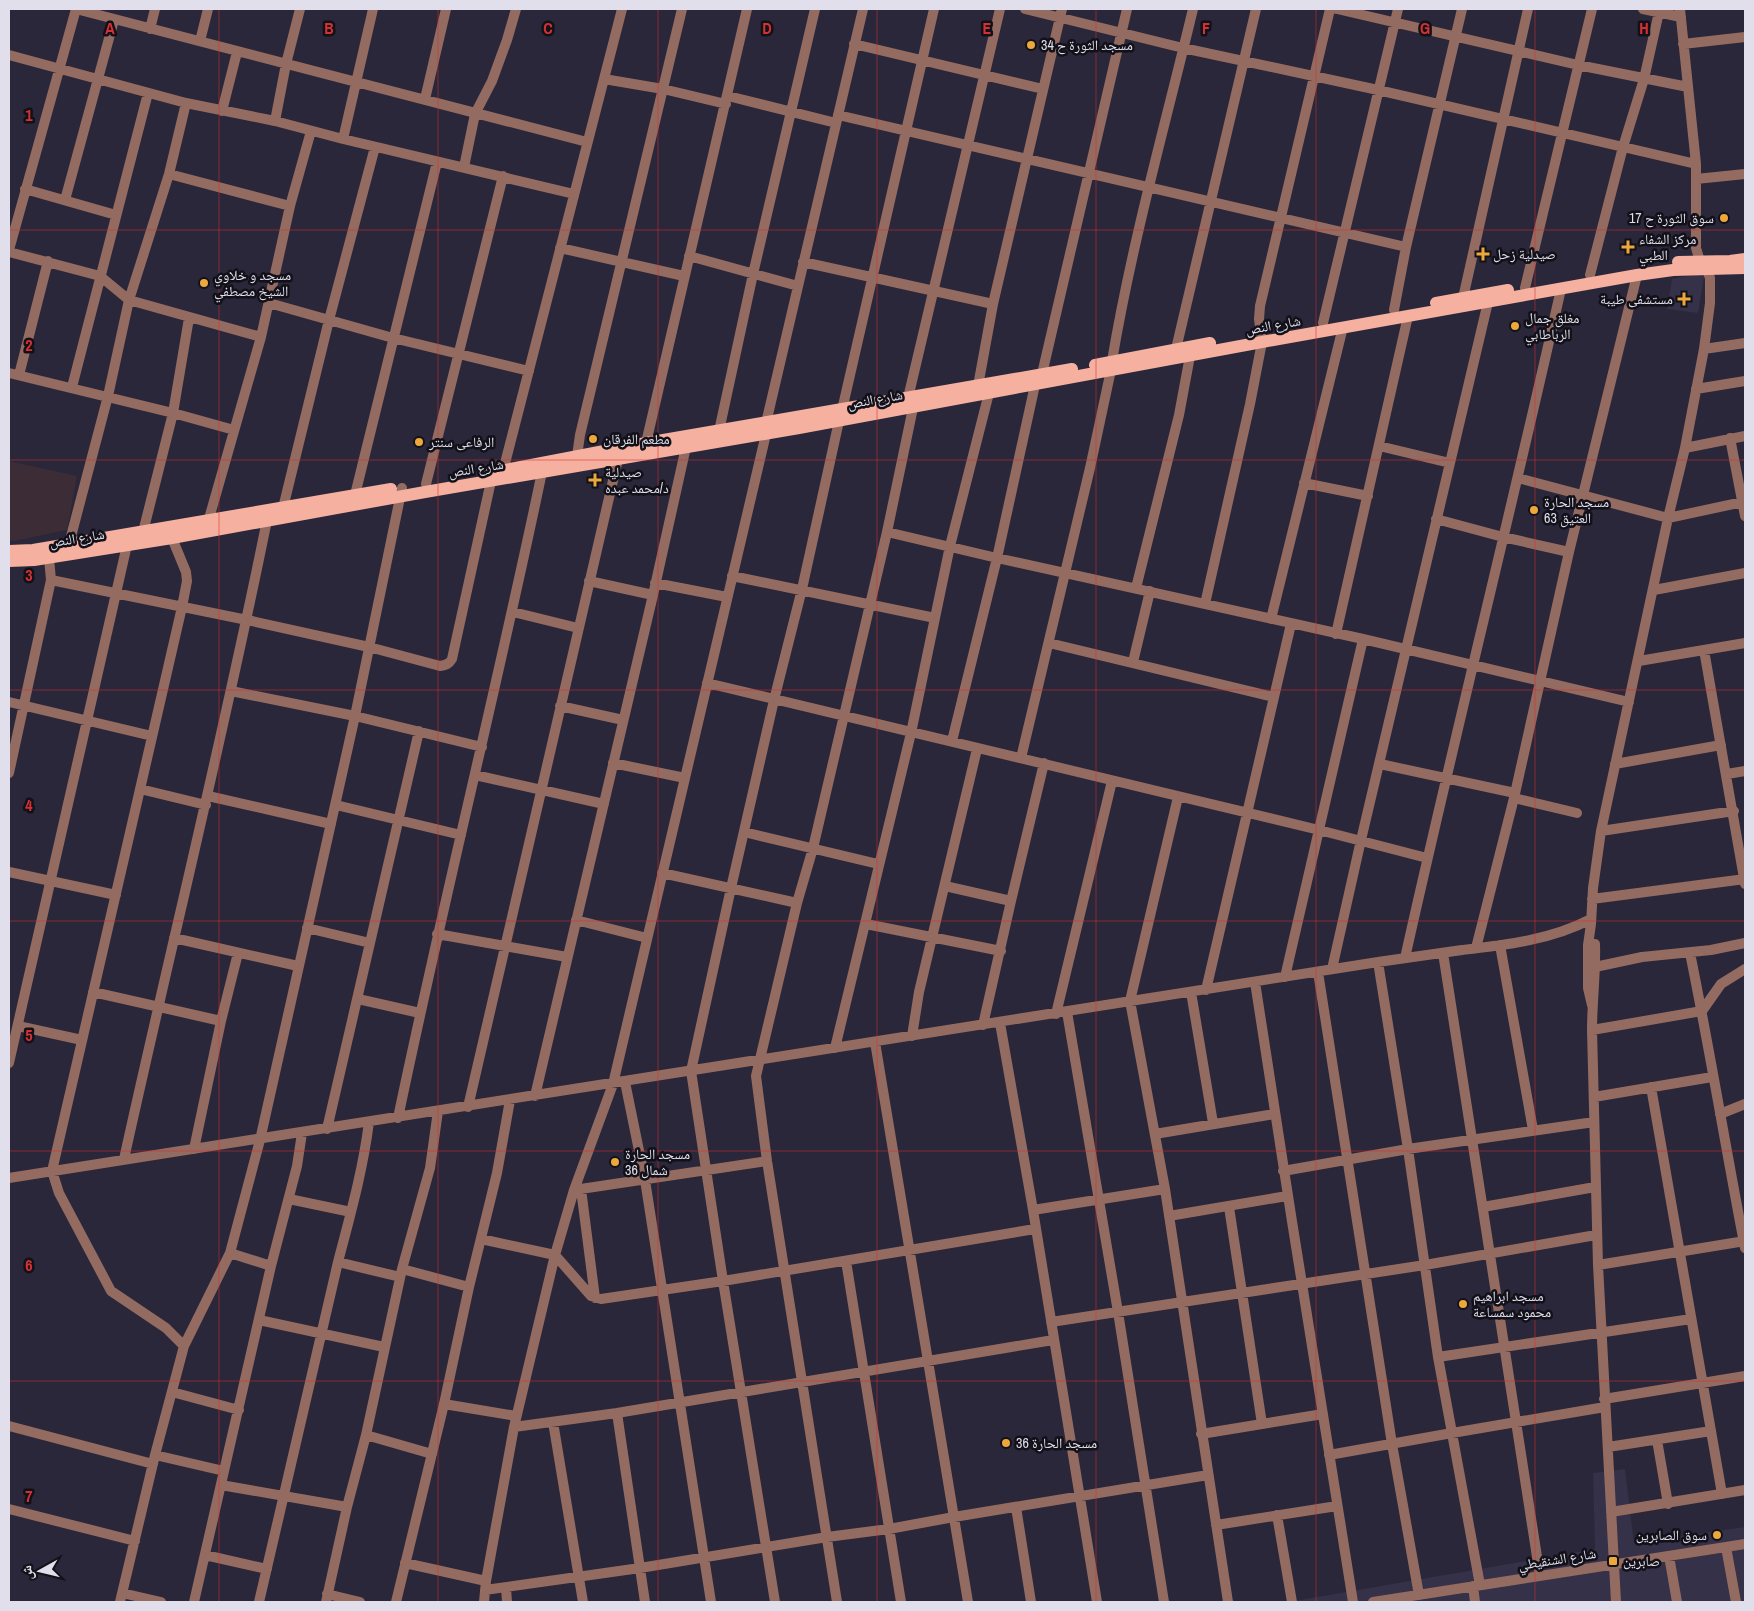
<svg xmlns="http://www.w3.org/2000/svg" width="1754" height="1611" font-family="'Archivo Narrow','Noto Naskh Arabic',sans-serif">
	<rect width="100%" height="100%" fill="#292739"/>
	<path fill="#343148" d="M1702 273 1704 277 1698 313 1667 309 1672 279Z
		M1625 1469 1634 1543 1745 1527V1602H1288L1595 1549 1593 1473Z"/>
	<path fill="#3c2c36" d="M9 461 77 476 67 530 14 541 9 540Z"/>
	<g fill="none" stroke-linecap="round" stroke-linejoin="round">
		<path stroke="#946b61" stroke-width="10" d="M76 9 587 142
			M1025 9 1183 48 1378 90 1696 164
			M1337 9 1578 65 1688 87
			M1643 9 1681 17
			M150 29 155 9
			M200 41 208 9
			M854 44 1043 89
			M1683 44 1745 37
			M9 55 186 103 275 121 343 139 574 194
			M604 79 663 89 726 104
			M728 96 836 123
			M425 99 446 9
			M222 111 237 52
			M838 115 1406 247
			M275 121 286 64 300 9
			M343 139 373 9
			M464 167 475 114 492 81 507 40 516 9
			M169 174 290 206
			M1696 179 1745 174
			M25 189 116 215
			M65 200 114 20
			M560 248 684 276
			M9 250 76 9
			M9 252 100 276 129 300 261 337
			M689 256 798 286
			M803 262 993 304
			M1590 275 1623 147 1644 79 1659 12
			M1525 288 1592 9
			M1463 298 1528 9
			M269 303 393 338 529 371
			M1394 310 1406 247 1462 9
			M1323 323 1398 9
			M1261 334 1259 319 1260 306 1330 9
			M1176 349 1256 9
			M1704 349 1745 343
			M1112 361C1132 242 1165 126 1193 9
			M9 373 173 413 234 430
			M1042 374 1127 9
			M19 375 48 261
			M978 386 993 304 1062 9
			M72 387 148 93
			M1696 389 1745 381
			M908 398 1000 9
			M842 410 934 9
			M719 431 753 274 815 9
			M1730 438 1745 516
			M646 443 747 9
			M1379 446 1450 463
			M1685 448 1745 436
			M577 456 580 435 682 9
			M503 471 622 9
			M1518 478 1668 518 1743 502
			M1304 483 1368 496
			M426 484 503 176
			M355 495 437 162
			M283 508 329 320 375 147
			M1436 519 1503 537 1569 552
			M208 522 261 337 290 206 311 131
			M143 532 173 413 189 318
			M887 532 997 558 1363 639 1629 702
			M172 538 186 572 187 581 182 607 52 1171 59 1193 111 1291 166 1328 184 1346
			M69 544 108 396 129 300 169 174 186 103
			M732 576 935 618
			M51 580 247 620 369 647 440 666C446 665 449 664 452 659L491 481
			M589 581 653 595
			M655 583 727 597
			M1136 588 1179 415 1190 356
			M1654 590 1745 573
			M1205 604 1250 404 1262 342
			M513 612 578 628
			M1271 619 1343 327
			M1336 634 1408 316
			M1049 643 1274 697
			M1704 650 1745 884
			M1639 661 1745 643
			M1133 662 1150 591
			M707 683 1319 830 1427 858
			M231 691 355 716 482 747
			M9 702 152 736
			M560 706 623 720
			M952 741 997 558 1035 385
			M1021 758 1090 468 1111 370
			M613 763 685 778
			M1380 764 1515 793
			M1615 764 1721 745
			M9 773 51 580 49 558
			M1727 774 1745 771
			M475 775 604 804
			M140 789 206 805
			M208 796 331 824
			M1178 797 1130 1001 1165 1189 1228 1602
			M1514 798 1577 813
			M336 805 461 835
			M1601 831 1734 811
			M744 832 878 864
			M9 872 116 895
			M662 873 797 903
			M945 886 1011 901
			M1592 899 1745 879
			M576 920 647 938
			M866 924 1001 951
			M307 928 370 943
			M437 934 567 957
			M174 938 298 966
			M1595 944C1596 973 1592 1002 1592 1030L1598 1265 1616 1602
			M1500 945 1533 1130
			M1476 948 1514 798 1569 552 1637 275
			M1443 953 1540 1576
			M1690 953C1710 1051 1726 1150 1745 1248
			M1405 958C1455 734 1511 512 1561 289
			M1378 962 1408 1149 1438 1357 1480 1585
			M1595 967 1642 957 1711 950 1745 943
			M1332 969 1361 840 1488 302
			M1318 972 1392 1444 1419 1595
			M1285 977 1363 639
			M1255 982C1286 1189 1320 1395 1353 1602
			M1206 990 1291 624
			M93 992 221 1021
			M1191 992 1213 1123
			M358 999 420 1013
			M1592 1005 1588 988V945L1591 924 1593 888 1601 831 1668 518 1685 448 1704 349 1710 303V278L1707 270 1700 261 1696 248V164L1680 9
			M1067 1012 1118 1312 1164 1602
			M1056 1014 1112 781
			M1000 1023 1033 1210 1097 1602
			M983 1025 1011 901 1044 763
			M18 1026 82 1040
			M1592 1030 1702 1011 1721 984 1745 969
			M912 1036 919 992 977 749
			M875 1042 968 1602
			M835 1048 911 733 950 546 989 393
			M9 1063 127 545
			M625 1082 645 1180 711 1602
			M1651 1087 1722 1494
			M535 1096 653 595 686 447
			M1594 1097 1712 1077
			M468 1107 618 459
			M1720 1114 1745 1104
			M398 1118C443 902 497 688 542 472
			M327 1129 419 731
			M1155 1134 1274 1114
			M194 1149 221 1021 238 953
			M124 1159C171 946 224 734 267 520
			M1283 1171 1408 1149 1594 1122
			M9 1178 1378 962C1406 958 1434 954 1462 950 1506 945 1551 940 1591 919
			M581 1189 595 1298
			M574 1190 767 1161
			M289 1199 351 1212
			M1229 1207 1262 1424
			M1483 1207 1595 1187
			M1033 1210 1165 1189
			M1169 1216 1287 1196
			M481 1239 555 1255 591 1296 601 1299 723 1281 1035 1229
			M230 1253 271 1266
			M846 1261 901 1602
			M338 1262 400 1277
			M1598 1265 1745 1241
			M402 1269 469 1287
			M259 1320 384 1347
			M1051 1322 1425 1265 1596 1235
			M1438 1357 1691 1319
			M172 1392 239 1410
			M1604 1399 1745 1376
			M444 1404 516 1416
			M617 1413 645 1602
			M553 1422 583 1602
			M9 1426 153 1464
			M514 1427 617 1413 1053 1340
			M1201 1434 1323 1414
			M366 1435 432 1454
			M1657 1440 1668 1504
			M1608 1447 1711 1431
			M155 1455 224 1471
			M1329 1455 1452 1433 1605 1407
			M221 1485 347 1507
			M1016 1507 1031 1602
			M9 1509 135 1541
			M1611 1512 1745 1490
			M1277 1515 1292 1602
			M1216 1525 1337 1506
			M1726 1547 1736 1602
			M205 1555 267 1569
			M1669 1556 1677 1602
			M405 1563 486 1581
			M1473 1586 1475 1602
			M506 1588 507 1602
			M485 1590 640 1568 827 1537 889 1529 954 1517 1208 1475
			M122 1593 161 1602
			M327 1594 360 1602
			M120 1602 155 1455 184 1346 230 1253 260 1140 355 716 402 488
			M194 1602 271 1266 297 1166 302 1133
			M259 1602 338 1262C350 1216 363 1170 369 1122
			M326 1602 347 1507 366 1435 402 1269 430 1168 438 1111
			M396 1602 444 1404 469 1287 497 1173 510 1100
			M484 1602 486 1581 514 1427 555 1255 574 1190 613 1084 766 434V423L863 9
			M775 1602 723 1281 691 1071 731 888 774 700 802 589 839 421
			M837 1602 767 1161 756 1076 797 903 813 848 887 532 913 408
			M1373 1602 1745 1544"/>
		<path stroke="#f5b0a0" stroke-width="12" d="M1678 262 1730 261 1745 259
			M1436 303 1508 290
			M1095 365 1210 343
			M489 473 646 443 1072 369
			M9 551 33 550 69 544 391 489
			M9 561 34 560 172 538 425 492 799 428 1262 342 1637 275 1673 270 1745 268"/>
	</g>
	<path fill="none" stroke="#d63132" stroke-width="1" stroke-opacity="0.55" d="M219 9V1602M438 9V1602M658 9V1602M877 9V1602M1096 9V1602M1316 9V1602M1535 9V1602M9 230H1745M9 460H1745M9 690H1745M9 921H1745M9 1151H1745M9 1381H1745"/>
	<g fill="#eda83b" stroke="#121119" stroke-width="2">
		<circle cx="1031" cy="45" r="5"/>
		<circle cx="1724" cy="218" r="5"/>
		<path d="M1625.5 239.5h5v5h5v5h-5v5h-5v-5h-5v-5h5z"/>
		<path d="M1480.5 246.5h5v5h5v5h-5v5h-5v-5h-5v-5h5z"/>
		<circle cx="204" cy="283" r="5"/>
		<path d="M1681.5 291.5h5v5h5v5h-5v5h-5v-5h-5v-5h5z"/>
		<circle cx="1515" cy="326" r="5"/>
		<circle cx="593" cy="439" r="5"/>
		<circle cx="419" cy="442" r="5"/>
		<path d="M592.5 472.5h5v5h5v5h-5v5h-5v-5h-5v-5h5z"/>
		<circle cx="1534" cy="510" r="5"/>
		<circle cx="615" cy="1162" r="5"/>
		<circle cx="1463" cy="1304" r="5"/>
		<circle cx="1006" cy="1443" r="5"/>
		<circle cx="1717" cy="1535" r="5"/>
		<rect x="1608" y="1556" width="10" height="10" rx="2.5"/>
	</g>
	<g text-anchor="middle" stroke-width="5" stroke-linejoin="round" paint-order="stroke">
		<g font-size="14" fill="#e0dfeb" stroke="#121119" text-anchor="start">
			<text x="1041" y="50">مسجد الثورة ح 34</text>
			<text x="1714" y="223" text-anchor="end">سوق الثورة ح 17</text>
			<text x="1639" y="244">مركز الشفاء<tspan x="1639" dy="16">الطبي</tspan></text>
			<text x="1493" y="259">صيدلية زحل</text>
			<text x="214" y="280">مسجد و خلاوي<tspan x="214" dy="16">الشيخ مصطفي</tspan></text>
			<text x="1673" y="304" text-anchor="end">مستشفى طيبة</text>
			<text x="1525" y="323">مغلق جمال<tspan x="1525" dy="16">الرباطابي</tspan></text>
			<text x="603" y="444">مطعم الفرقان</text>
			<text x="429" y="447">الرفاعى سنتر</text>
			<text x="605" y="477">صيدلية<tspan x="605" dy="16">د/محمد عبده</tspan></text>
			<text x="1544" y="507">مسجد الحارة<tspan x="1544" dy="16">63 العتيق</tspan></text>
			<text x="625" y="1159">مسجد الحارة<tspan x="625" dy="16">36 شمال</tspan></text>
			<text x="1473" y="1301">مسجد ابراهيم<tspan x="1473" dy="16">محمود سمساعة</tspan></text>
			<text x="1016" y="1448">مسجد الحارة 36</text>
			<text x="1707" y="1540" text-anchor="end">سوق الصابرين</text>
			<text x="1623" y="1566">صابرين</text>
		</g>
		<g font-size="14" fill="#e0dfeb" stroke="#121119">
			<text transform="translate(1273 325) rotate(-10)" y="5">شارع النص</text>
			<text transform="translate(875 399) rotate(-10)" y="5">شارع النص</text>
			<text transform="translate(476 468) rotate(-9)" y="5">شارع النص</text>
			<text transform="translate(77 538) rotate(-9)" y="5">شارع النص</text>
			<text transform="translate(1557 1559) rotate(-9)" y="5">شارع الشنقيطي</text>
		</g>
	</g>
	<g font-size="16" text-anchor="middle" font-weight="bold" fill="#d63132" stroke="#121119" stroke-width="5" stroke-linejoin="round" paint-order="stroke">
		<text x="110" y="34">A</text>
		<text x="329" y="34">B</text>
		<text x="548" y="34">C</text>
		<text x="767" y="34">D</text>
		<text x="987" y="34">E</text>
		<text x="1206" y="34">F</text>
		<text x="1425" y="34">G</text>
		<text x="1644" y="34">H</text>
		<text x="29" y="121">1</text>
		<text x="29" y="351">2</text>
		<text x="29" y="581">3</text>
		<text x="29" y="811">4</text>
		<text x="29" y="1041">5</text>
		<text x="29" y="1271">6</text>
		<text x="29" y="1502">7</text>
	</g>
	<rect width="1754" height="1611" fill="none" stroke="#e0dfeb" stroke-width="20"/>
	<g transform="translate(40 1571) rotate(262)" stroke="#121119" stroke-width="4" paint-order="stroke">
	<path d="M0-4L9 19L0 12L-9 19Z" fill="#e0dfeb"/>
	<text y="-8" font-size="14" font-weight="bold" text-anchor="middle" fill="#e0dfeb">ش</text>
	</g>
</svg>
